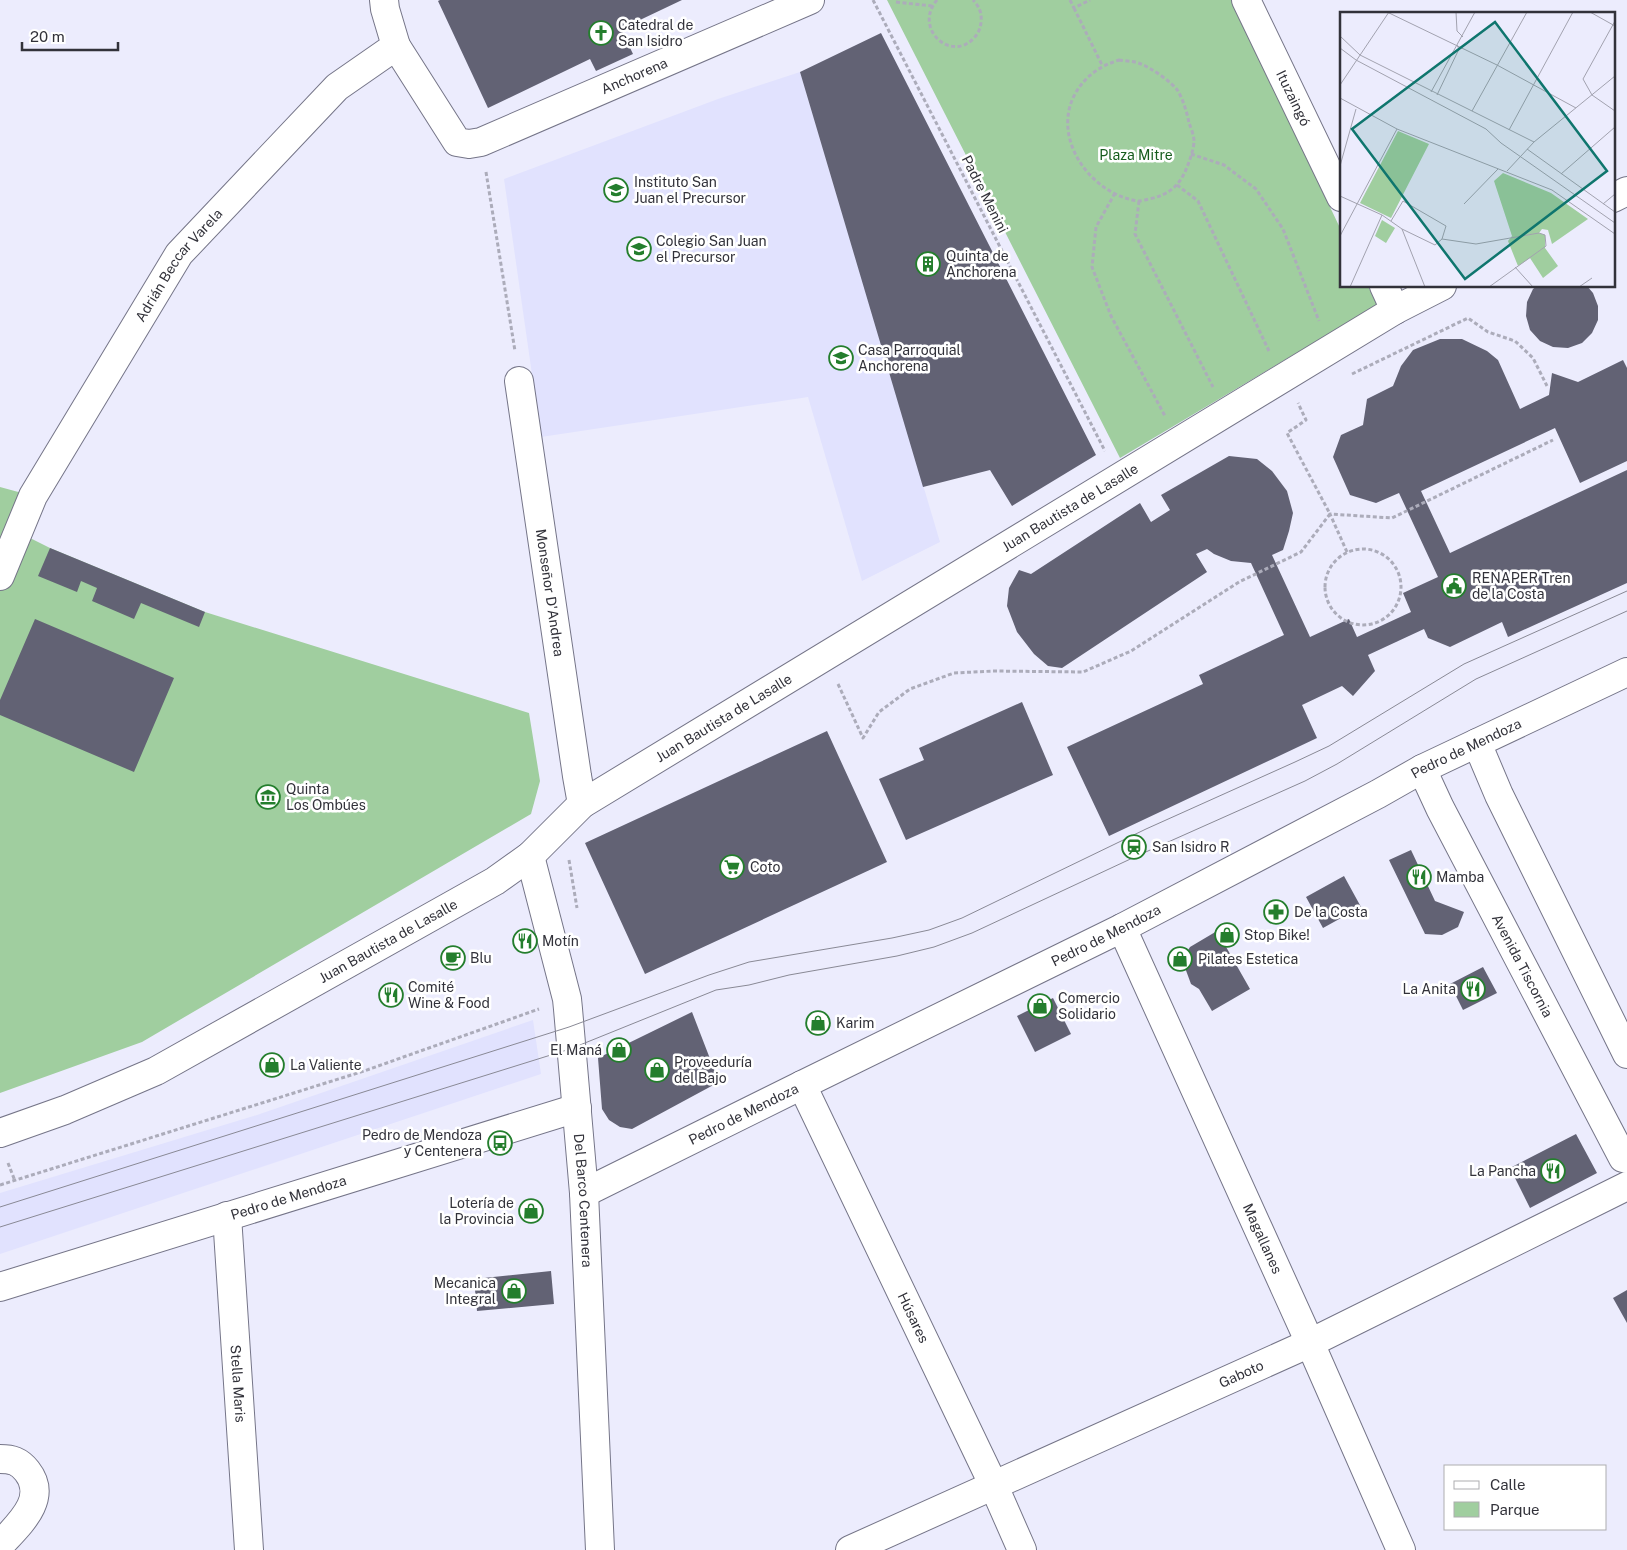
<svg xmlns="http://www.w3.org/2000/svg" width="1627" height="1550" font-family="'Public Sans',sans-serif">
	<rect width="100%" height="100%" fill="#ececfd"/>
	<path fill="#e1e2fe" d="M800 72 940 542 862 581 808 397 541 437 504 179 718 99Z
		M533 1020 541 1074 0 1254V1193L257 1115Z"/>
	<path fill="#a0ce9f" d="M887 0H1231L1341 230V286H1368L1377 305 1120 458Z
		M0 487 33 496 18 532 50 548 205 612 529 713 540 781 531 814 142 1042 0 1093Z"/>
	<path fill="#626274" d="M440 0H682L621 29 633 54 596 71 590 59 488 108 438 1Z
		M881 33 1096 455 1012 506 990 470 923 487 800 72Z
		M1537 286H1587L1593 293 1598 306V320L1592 333 1582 343 1568 348 1553 347 1540 341 1530 330 1526 316 1527 302 1533 289Z
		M1440 339H1462L1487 351 1498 360 1520 409 1549 395 1552 373 1578 382 1623 360 1627 368V461L1580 483 1555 428 1421 491 1450 553 1627 470V583L1508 637 1502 622 1450 647 1428 638 1424 629 1368 655 1375 671 1353 696 1342 686 1302 705 1317 738 1109 836 1067 747 1203 684 1199 675 1284 635 1251 563 1231 561 1214 554 1207 549 1196 554 1207 572 1062 668 1048 666 1034 654 1017 632 1007 606 1009 588 1019 570 1031 574 1140 503 1151 522 1170 510 1161 495 1229 456 1257 459 1272 471 1287 491 1293 513 1289 531 1283 550 1272 555 1310 637 1349 619 1357 637 1411 612 1403 593 1438 577 1399 493 1376 503 1350 495 1333 457 1341 435 1363 425 1367 399 1393 386 1401 366 1413 350Z
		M50 548 205 612 199 627 141 603 134 619 92 601 97 588 81 581 77 592 38 576Z
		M35 619 174 678 134 772 0 715V700Z
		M1022 702 1053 775 906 840 879 779 924 760 919 748Z
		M827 731 887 862 645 974 585 843Z
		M1411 850 1435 901 1464 912 1458 927 1442 935 1425 934 1389 860Z
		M1344 876 1361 907 1323 928 1306 897Z
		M1217 931 1250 989 1212 1011 1199 989 1191 984 1184 965 1185 955 1190 947Z
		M1483 967 1497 993 1463 1010 1450 984Z
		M1053 998 1071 1034 1035 1052 1017 1016Z
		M692 1012 719 1082 632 1129 620 1127 609 1120 602 1109 598 1058Z
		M1576 1134 1597 1173 1530 1208 1510 1168Z
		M551 1271 554 1304 477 1311 474 1279Z
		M1627 1290V1323L1613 1298Z"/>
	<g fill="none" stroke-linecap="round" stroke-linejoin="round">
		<g stroke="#757588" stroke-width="30">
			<g id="minor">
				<path id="s1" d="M1246 0 1341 197"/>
				<path id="s2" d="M396 46 457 142 469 144 481 142 810 0"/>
				<path d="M1613 198 1627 191"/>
				<path d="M1384 286 1395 310"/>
				<path id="s3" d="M519 381 577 776 582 804"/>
				<path id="s4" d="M0 576 33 496 179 254 337 87 396 46 385 9 384 0"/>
				<path d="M1477 743 1499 795 1627 1054"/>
				<path id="s5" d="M1422 769 1440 808 1623 1158 1627 1159"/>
				<path id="s6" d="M530 856 567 999 568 1009 584 1193 600 1550"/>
				<path id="s7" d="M1122 928 1310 1343 1401 1550"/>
				<path id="s8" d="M802 1085 993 1484 1022 1550"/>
				<path id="s9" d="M0 1133 65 1110 156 1071 495 881 530 856 582 804 1395 310 1442 286"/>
				<path id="s10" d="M584 1193 802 1085 1122 928 1378 794 1422 769 1627 672"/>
				<path id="s11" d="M227 1216 249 1550"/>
				<path id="s12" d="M0 1287 577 1108"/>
				<path d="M0 1459C12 1459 19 1461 27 1471 49 1499 18 1525 0 1545"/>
				<path id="s13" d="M850 1550 1310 1343 1627 1186"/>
			</g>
		</g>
		<path stroke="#acacba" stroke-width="3" stroke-dasharray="4 2.5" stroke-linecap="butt" d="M873 0 1105 451
			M937 0C913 28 950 62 973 39 978 34 981 28 981 21 982 13 979 6 973 0
			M1070 0 1074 8 1090 0
			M896 2 932 6
			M1074 8 1102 65
			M1119 60C1126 61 1134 61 1141 64 1151 68 1172 82 1178 91 1183 100 1187 112 1189 123 1191 128 1194 136 1194 141 1194 148 1190 160 1187 167 1180 186 1168 195 1149 199 1145 200 1141 201 1138 201 1090 194 1051 138 1075 94 1085 76 1100 66 1119 60Z
			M1191 154 1224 165 1256 189 1283 229 1319 321
			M486 172 515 351
			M1177 185 1198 201 1269 351
			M1115 193 1096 227 1092 267 1111 316 1165 416
			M1139 201 1135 234 1213 387
			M1352 374 1468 318 1488 332 1515 341 1533 358 1547 386
			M1325 587a38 38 0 1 1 76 0a38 38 0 1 1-76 0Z
			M1347 552 1330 514 1392 518 1553 440
			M838 684 863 738 879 712 910 689 954 673 994 671 1083 672 1131 651 1239 582 1301 552 1330 514 1287 433 1306 420 1298 403
			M569 860 577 908
			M8 1163 15 1181
			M0 1185 364 1071 539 1009"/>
		<use href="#minor" stroke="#fff" stroke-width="28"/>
		<path stroke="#898995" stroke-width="1" d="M0 1207 569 1027 709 975 749 962 892 938 929 930 962 918 1146 829 1295 762 1329 746 1464 664 1627 591
			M0 1227 570 1049 716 990 749 985 789 975 897 956 934 947 972 933 1139 855 1305 781 1337 764 1476 679 1627 611"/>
	</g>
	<defs>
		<g id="church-ring" transform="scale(1.25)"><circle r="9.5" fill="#fff" stroke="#247e2d" stroke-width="1.5"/><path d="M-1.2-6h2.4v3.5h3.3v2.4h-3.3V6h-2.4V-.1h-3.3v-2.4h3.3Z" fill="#247e2d"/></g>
		<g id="school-ring" transform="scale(1.25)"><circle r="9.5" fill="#fff" stroke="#247e2d" stroke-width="1.5"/><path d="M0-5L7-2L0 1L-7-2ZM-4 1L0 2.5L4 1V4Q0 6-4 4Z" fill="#247e2d"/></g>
		<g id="university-ring" transform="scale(1.25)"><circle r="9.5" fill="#fff" stroke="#247e2d" stroke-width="1.5"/><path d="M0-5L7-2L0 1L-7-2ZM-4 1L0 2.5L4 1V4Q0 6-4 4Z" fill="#247e2d"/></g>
		<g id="building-ring" transform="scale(1.25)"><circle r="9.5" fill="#fff" stroke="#247e2d" stroke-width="1.5"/><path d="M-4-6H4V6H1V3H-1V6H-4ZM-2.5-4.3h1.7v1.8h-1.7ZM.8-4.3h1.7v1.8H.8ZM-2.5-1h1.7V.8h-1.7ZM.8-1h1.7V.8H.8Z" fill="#247e2d"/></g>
		<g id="civic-ring" transform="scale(1.25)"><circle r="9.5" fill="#fff" stroke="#247e2d" stroke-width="1.5"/><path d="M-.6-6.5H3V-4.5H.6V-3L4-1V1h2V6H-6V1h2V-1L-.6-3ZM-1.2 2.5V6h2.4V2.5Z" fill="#247e2d"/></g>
		<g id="museum-ring" transform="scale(1.25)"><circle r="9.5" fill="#fff" stroke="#247e2d" stroke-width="1.5"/><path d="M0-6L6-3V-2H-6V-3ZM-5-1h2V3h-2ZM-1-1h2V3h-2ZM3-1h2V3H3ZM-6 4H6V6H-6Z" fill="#247e2d"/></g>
		<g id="station-ring" transform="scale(1.25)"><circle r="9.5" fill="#fff" stroke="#247e2d" stroke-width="1.5"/><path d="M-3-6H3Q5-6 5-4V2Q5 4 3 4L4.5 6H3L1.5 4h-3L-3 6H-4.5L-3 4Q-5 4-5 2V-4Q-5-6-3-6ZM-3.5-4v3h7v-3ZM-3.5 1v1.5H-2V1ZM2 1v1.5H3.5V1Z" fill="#247e2d"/></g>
		<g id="supermarket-ring" transform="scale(1.25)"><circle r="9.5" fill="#fff" stroke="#247e2d" stroke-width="1.5"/><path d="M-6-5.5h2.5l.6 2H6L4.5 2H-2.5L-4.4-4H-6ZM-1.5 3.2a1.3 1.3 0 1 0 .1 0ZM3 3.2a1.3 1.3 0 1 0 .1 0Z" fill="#247e2d"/></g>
		<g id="restaurant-ring" transform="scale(1.25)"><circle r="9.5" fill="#fff" stroke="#247e2d" stroke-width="1.5"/><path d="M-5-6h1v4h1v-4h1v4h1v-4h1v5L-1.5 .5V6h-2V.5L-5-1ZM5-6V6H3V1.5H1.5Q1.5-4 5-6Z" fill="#247e2d"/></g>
		<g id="pharmacy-ring" transform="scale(1.25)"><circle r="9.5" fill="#fff" stroke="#247e2d" stroke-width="1.5"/><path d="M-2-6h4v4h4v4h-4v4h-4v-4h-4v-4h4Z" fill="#247e2d"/></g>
		<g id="shop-ring" transform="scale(1.25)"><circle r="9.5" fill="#fff" stroke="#247e2d" stroke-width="1.5"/><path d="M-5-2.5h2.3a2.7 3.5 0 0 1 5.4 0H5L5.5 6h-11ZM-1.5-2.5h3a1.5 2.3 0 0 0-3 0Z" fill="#247e2d"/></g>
		<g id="cafe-ring" transform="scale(1.25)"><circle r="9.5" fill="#fff" stroke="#247e2d" stroke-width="1.5"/><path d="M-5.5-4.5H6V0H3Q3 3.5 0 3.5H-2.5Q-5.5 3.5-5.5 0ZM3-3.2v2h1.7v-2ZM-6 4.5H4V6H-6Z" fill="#247e2d"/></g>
		<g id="bus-ring" transform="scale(1.25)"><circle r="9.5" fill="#fff" stroke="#247e2d" stroke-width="1.5"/><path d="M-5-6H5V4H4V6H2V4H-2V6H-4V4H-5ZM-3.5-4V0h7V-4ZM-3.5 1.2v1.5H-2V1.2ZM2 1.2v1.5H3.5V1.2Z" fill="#247e2d"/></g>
	</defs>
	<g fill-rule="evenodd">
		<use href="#church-ring" x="601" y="33"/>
		<use href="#school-ring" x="616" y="190"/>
		<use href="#university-ring" x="639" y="249"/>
		<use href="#building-ring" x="928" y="264"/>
		<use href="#university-ring" x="841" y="358"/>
		<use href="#civic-ring" x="1454" y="586"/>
		<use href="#museum-ring" x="268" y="797"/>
		<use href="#station-ring" x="1134" y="847"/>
		<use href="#supermarket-ring" x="732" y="867"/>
		<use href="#restaurant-ring" x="1419" y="877"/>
		<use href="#pharmacy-ring" x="1276" y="912"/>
		<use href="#shop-ring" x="1227" y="935"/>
		<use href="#restaurant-ring" x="525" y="941"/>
		<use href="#cafe-ring" x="453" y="958"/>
		<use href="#shop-ring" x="1180" y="959"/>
		<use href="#restaurant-ring" x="1473" y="989"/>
		<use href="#restaurant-ring" x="391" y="995"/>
		<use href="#shop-ring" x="1040" y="1006"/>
		<use href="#shop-ring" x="818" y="1023"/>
		<use href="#shop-ring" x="619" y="1050"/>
		<use href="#shop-ring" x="272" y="1065"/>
		<use href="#shop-ring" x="657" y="1070"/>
		<use href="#bus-ring" x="500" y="1143"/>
		<use href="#restaurant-ring" x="1553" y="1171"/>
		<use href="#shop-ring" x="531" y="1211"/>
		<use href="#shop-ring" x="514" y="1291"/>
	</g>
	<g text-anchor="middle" stroke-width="5" stroke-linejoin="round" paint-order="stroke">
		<g font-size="14" fill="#32323a" stroke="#fff" text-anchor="start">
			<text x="618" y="30">Catedral de<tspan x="618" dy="16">San Isidro</tspan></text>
			<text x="634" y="187">Instituto San<tspan x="634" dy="16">Juan el Precursor</tspan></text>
			<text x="656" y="246">Colegio San Juan<tspan x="656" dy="16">el Precursor</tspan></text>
			<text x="946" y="261">Quinta de<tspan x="946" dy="16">Anchorena</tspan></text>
			<text x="858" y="355">Casa Parroquial<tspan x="858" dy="16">Anchorena</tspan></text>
			<text x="1472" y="583">RENAPER Tren<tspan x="1472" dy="16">de la Costa</tspan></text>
			<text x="286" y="794">Quinta<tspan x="286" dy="16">Los Ombúes</tspan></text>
			<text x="1152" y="852">San Isidro R</text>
			<text x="750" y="872">Coto</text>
			<text x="1436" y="882">Mamba</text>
			<text x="1294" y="917">De la Costa</text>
			<text x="1244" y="940">Stop Bike!</text>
			<text x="542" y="946">Motín</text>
			<text x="470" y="963">Blu</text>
			<text x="1198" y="964">Pilates Estetica</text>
			<text x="408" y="992">Comité<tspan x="408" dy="16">Wine &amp; Food</tspan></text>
			<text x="1456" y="994" text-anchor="end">La Anita</text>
			<text x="1058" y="1003">Comercio<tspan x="1058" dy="16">Solidario</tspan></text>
			<text x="836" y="1028">Karim</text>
			<text x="602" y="1055" text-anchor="end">El Maná</text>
			<text x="674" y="1067">Proveeduría<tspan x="674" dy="16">del Bajo</tspan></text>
			<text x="290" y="1070">La Valiente</text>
			<text x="482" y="1140" text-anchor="end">Pedro de Mendoza<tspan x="482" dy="16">y Centenera</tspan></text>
			<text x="1536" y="1176" text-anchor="end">La Pancha</text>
			<text x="514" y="1208" text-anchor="end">Lotería de<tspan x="514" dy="16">la Provincia</tspan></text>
			<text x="496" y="1288" text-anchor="end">Mecanica<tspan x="496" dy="16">Integral</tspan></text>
		</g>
		<g font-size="14" fill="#32323a" stroke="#fff">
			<text dy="5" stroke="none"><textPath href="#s2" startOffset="305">Anchorena</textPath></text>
			<text dy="5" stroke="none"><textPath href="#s1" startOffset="109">Ituzaingó</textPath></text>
			<text transform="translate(985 194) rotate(63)" y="5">Padre Menini</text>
			<text dy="5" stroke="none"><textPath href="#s4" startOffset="360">Adrián Beccar Varela</textPath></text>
			<text dy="5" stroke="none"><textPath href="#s9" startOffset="1244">Juan Bautista de Lasalle</textPath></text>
			<text dy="5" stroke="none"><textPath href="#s3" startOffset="214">Monseñor D'Andrea</textPath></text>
			<text dy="5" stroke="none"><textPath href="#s9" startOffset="839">Juan Bautista de Lasalle</textPath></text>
			<text dy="5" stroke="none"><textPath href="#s10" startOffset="988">Pedro de Mendoza</textPath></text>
			<text dy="5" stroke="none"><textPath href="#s10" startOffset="582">Pedro de Mendoza</textPath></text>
			<text dy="5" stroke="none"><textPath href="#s9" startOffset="434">Juan Bautista de Lasalle</textPath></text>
			<text dy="5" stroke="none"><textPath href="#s5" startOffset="221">Avenida Tiscornia</textPath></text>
			<text dy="5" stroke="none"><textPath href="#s10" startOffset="178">Pedro de Mendoza</textPath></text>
			<text dy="5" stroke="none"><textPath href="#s12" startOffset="302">Pedro de Mendoza</textPath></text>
			<text dy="5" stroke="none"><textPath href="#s6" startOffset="350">Del Barco Centenera</textPath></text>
			<text dy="5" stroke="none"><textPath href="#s7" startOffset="341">Magallanes</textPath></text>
			<text dy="5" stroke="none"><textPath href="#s8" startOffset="258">Húsares</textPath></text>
			<text dy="5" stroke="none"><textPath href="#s13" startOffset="429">Gaboto</textPath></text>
			<text dy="5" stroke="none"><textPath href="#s11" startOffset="168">Stella Maris</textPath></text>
		</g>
		<g font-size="14" fill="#165c1d" stroke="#fff">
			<text x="1136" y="160">Plaza Mitre</text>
		</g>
	</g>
	<g transform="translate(1340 12)">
		<rect width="275" height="275" fill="#ececfd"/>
		<path d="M58 119 89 132 51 206 20 191ZM163 161 211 181 248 207 212 232 208 218 202 217 199 221 205 223V236L218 254 203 266 190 246 178 254 168 229 172 224 154 169ZM42 208 55 216 46 231 35 224Z" fill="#a0ce9f"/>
		<path fill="none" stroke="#a2a2af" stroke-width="1" d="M47 0 157 53 236 96M116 0 117 19 123 25M250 0 275 14M275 9 243 67 252 83 275 99M0 24 20 43 194 130M0 36 16 48 146 117 161 131 275 211M0 73 49 0M91 80 135 0M97 83 119 37 117 33M0 86 57 117 212 178 275 222M132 99 187 0M169 118 233 0M187 137 275 200M0 154 16 97M167 159 194 130 275 64M221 162 275 115M0 184 42 203 62 217 85 275M124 192 158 157M263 192 275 182M51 209 63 189 106 214 102 227M62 217 95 233 102 227 136 232 199 221 205 223 206 234 149 275M0 224 57 117M175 255 193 275M10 275 42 203M239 275 252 266"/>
		<path fill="#0f766e" fill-opacity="0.15" stroke="#0f766e" stroke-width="2.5" d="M155 10 267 159 125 267 12 117Z"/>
		<rect width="275" height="275" fill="none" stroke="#32323a" stroke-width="2.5"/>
	</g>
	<rect x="1444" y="1465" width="162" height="65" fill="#ffffff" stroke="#adadb0"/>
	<rect x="1454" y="1481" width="25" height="8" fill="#ffffff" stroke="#adadb0"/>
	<text x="1490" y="1490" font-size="15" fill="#32323a">Calle</text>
	<rect x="1454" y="1502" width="25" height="15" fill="#a0ce9f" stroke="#adadb0"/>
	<text x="1490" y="1515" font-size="15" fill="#32323a">Parque</text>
	<path d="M22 42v8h96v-8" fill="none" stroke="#32323a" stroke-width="2.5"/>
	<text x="30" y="42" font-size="15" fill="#32323a" stroke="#ffffff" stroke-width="4" paint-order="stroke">20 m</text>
</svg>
